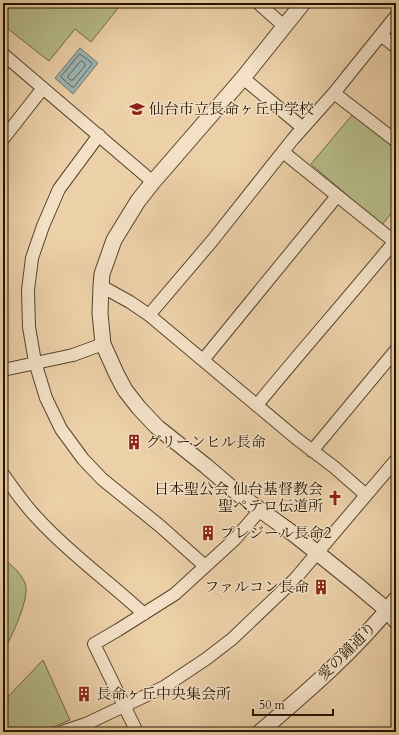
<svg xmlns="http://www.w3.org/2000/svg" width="399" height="735" font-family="Cardo,'Noto Serif JP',serif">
	<rect width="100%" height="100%" fill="#ecd0a8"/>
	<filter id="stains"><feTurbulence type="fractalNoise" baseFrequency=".005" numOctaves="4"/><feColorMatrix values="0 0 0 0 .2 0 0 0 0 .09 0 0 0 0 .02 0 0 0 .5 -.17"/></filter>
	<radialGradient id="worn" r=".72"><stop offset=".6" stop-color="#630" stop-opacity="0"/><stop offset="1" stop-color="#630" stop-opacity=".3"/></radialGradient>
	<path fill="#b6bc89" stroke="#6d6844" d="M3 3H122L91 42 75 29 49 61 3 25Z
		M353 114 396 149V207L382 225 311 164Z
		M3 558C11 565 21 573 25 583 31 598 10 639 3 653Z
		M43 660 70 720 41 732H3V702Z"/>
	<path fill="#9cb4b2" stroke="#6c746b" d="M80 48 98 63 73 94 55 78Z"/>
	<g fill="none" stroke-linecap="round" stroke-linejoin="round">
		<path stroke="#606459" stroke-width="1" d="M80 54 91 62 92 64 74 87H72L61 77Z
			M82 61 85 64V66L73 80H71L68 78V76L80 62Z"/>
		<g stroke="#56432a" stroke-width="14">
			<path id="minor" d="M258 3 284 26
				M381 35 396 47
				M3 54 153 182
				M243 78 303 128
				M334 93 396 141
				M99 135 59 189 43 226 32 258 28 290 29 327 35 362 46 398 61 429 83 459 102 479 160 526 205 566
				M3 139 43 88
				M283 152 396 243
				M101 286 130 302 149 315 297 439 334 467 366 495
				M149 315 212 241 293 139 334 93 396 16
				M203 360 337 196
				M3 370 73 355 103 344
				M257 405C302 350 349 297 395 241
				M312 451 396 350
				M3 474C14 490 25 506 39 520 71 555 110 582 144 614
				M62 732 86 724 164 687 206 659 232 639 295 579 396 460
				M137 732 94 644 118 630 175 594 235 539 260 510"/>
		</g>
		<g stroke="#56432a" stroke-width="17">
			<path id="tertiary" d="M303 3 243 78 153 182 138 201 114 240 102 274 101 286 100 313 103 344 117 375 125 390 139 408 157 427 206 466 241 496 295 535 356 584 387 610 396 621
				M260 732C308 691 357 649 396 599"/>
		</g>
		<use href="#minor" stroke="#f3e0c6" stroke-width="12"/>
		<use href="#tertiary" stroke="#f3e0c6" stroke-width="15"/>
	</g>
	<defs>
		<g id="school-bare" transform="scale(1.2)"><path d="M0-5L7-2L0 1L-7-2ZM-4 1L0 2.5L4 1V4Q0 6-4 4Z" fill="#8f2418" stroke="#f3e0c6" stroke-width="2.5" paint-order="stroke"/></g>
		<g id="building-bare" transform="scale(1.2)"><path d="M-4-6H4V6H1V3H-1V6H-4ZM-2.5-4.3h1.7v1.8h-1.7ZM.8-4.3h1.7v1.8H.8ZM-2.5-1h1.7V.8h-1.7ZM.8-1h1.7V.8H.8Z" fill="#8f2418" stroke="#f3e0c6" stroke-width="2.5" paint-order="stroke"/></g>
		<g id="church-bare" transform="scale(1.2)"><path d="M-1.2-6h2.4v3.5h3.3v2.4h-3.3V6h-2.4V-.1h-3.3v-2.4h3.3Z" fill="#8f2418" stroke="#f3e0c6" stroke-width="2.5" paint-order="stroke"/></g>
	</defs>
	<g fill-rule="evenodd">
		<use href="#school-bare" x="137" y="109"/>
		<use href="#building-bare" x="134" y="442"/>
		<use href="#church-bare" x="335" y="498"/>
		<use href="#building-bare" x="208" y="533"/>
		<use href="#building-bare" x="321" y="587"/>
		<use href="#building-bare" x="84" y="694"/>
	</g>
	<g text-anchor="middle" stroke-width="3" stroke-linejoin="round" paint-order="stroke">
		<g font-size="15" fill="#241400" stroke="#f3e0c6" text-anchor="start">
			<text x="149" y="114">仙台市立長命ヶ丘中学校</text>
			<text x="146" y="447">グリーンヒル長命</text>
			<text x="323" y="494" text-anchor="end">日本聖公会 仙台基督教会<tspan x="323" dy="17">聖ペテロ伝道所</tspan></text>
			<text x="220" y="538">プレジール長命2</text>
			<text x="309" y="592" text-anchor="end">ファルコン長命</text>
			<text x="96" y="699">長命ヶ丘中央集会所</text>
		</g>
		<g font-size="15" fill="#241400" stroke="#f3e0c6">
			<text transform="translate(347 651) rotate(-45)" y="5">愛の鐘通り</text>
		</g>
	</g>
	<rect width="399" height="735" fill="none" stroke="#ecd0a8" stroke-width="16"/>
	<rect x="4" y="4" width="391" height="727" fill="none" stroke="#241400" stroke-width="2"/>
	<rect x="8" y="8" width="383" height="719" fill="none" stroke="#241400"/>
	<path d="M253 709v6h80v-6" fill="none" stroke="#241400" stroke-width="2"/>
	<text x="259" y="709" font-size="12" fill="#241400" stroke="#f3e0c6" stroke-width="3" paint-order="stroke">50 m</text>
	<rect width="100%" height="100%" filter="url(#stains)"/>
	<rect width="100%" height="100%" fill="url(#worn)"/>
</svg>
